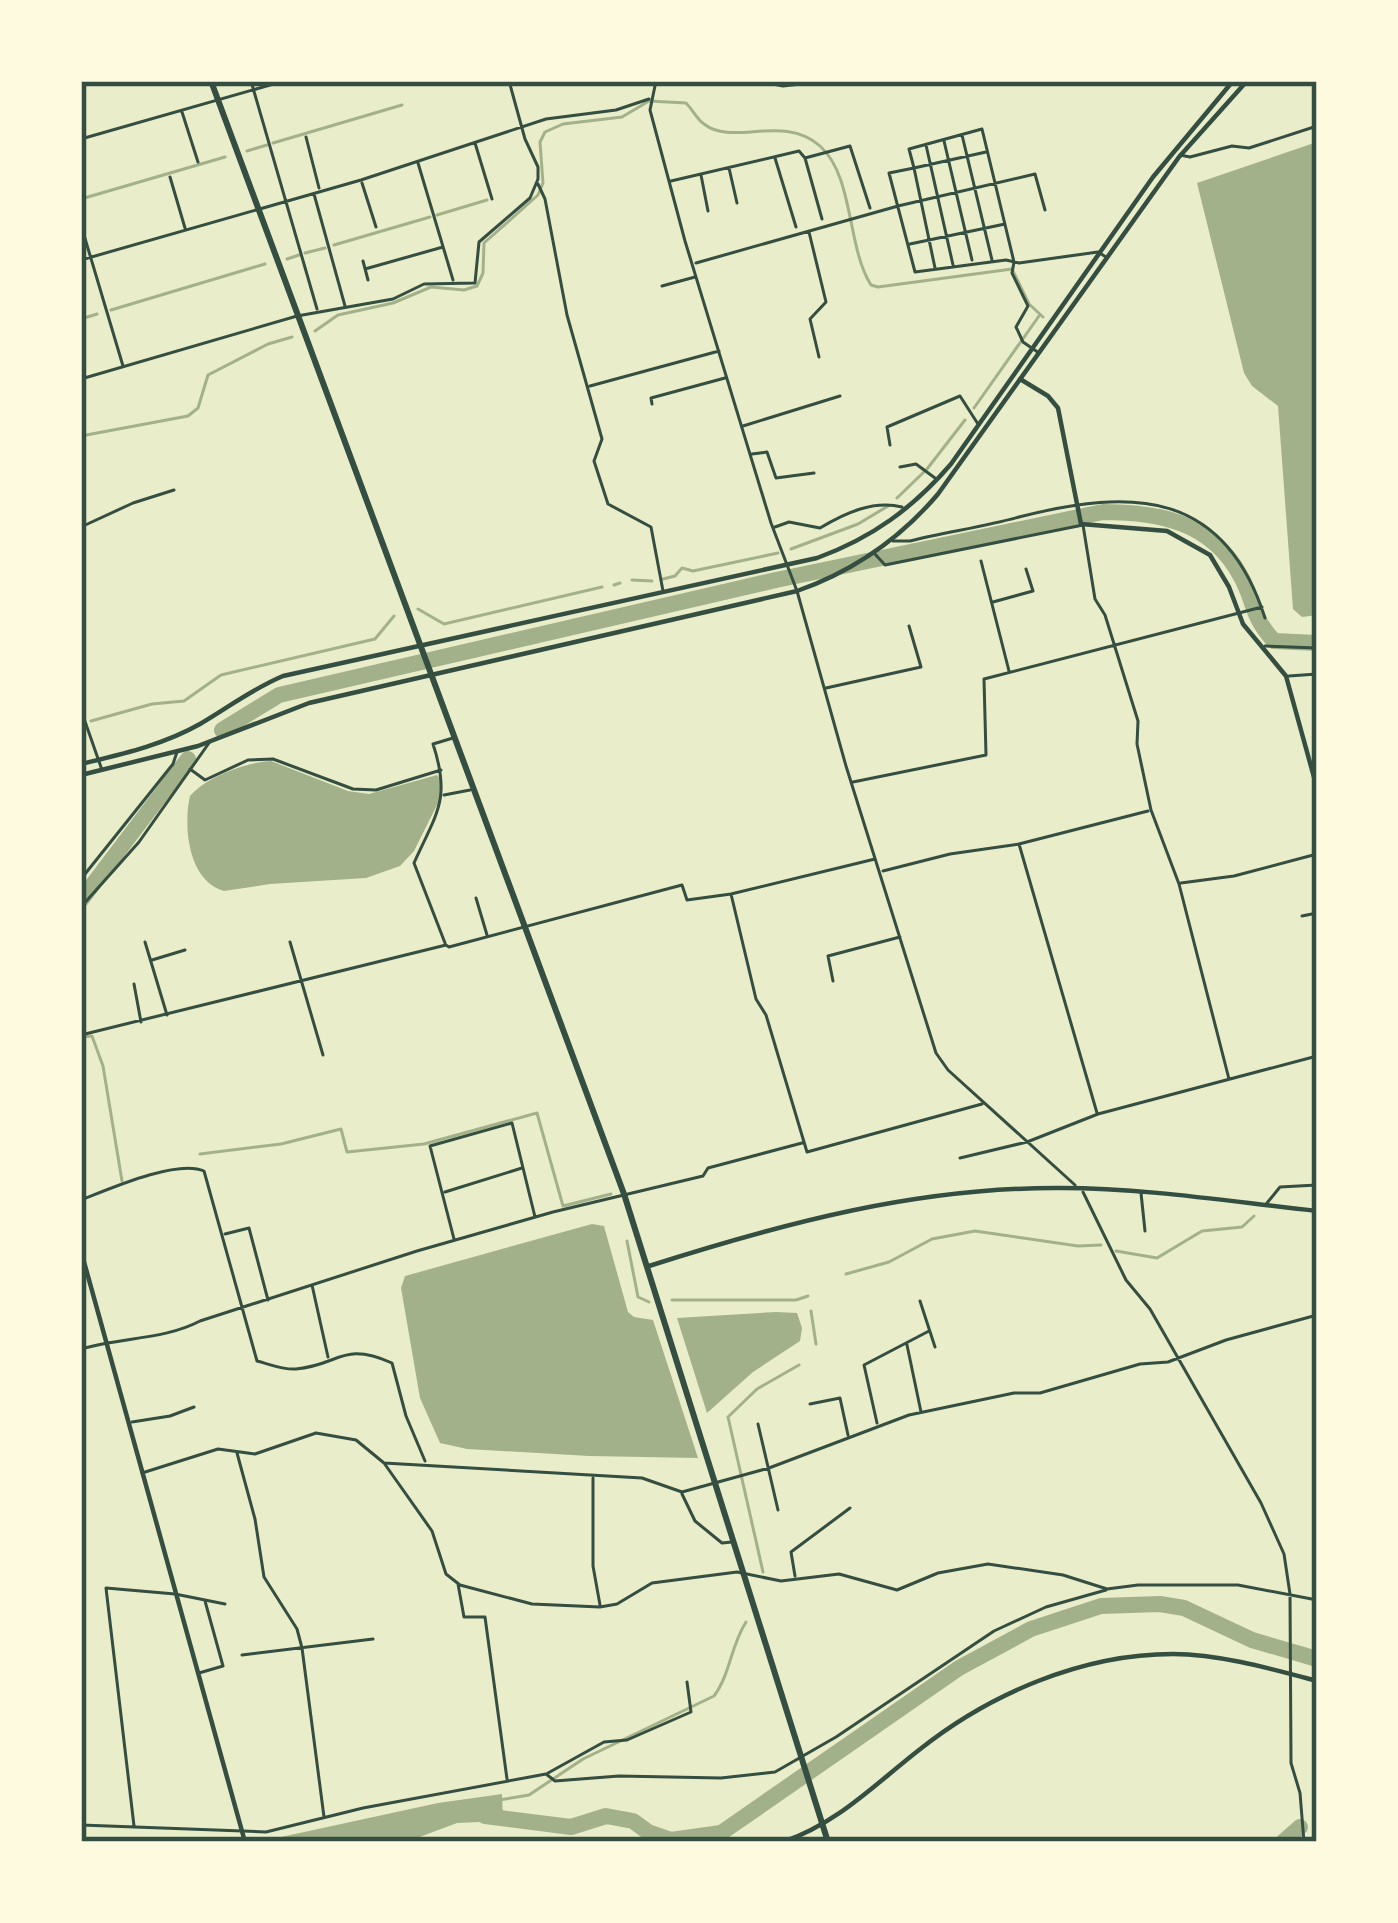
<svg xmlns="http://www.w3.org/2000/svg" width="1398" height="1923" font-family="Ubuntu,sans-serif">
	<rect width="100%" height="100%" fill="#e9edc9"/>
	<path fill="#a3b18a" d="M1317 142V615L1302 617 1293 609 1278 406 1252 386 1244 373 1197 183Z
		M271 761 348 791 369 794 437 775 441 780 439 801 414 851 400 866 366 878 270 884 224 891C188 881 183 826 190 796 206 777 246 762 271 761Z
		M592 1224 604 1226 628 1312 634 1317 653 1320 698 1458 589 1456 467 1449 440 1443 420 1398 401 1288 405 1276Z
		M776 1312 797 1313 802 1328 800 1341 753 1372 707 1413 677 1318Z
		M502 1794 503 1821 457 1823 406 1842H258L438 1803Z"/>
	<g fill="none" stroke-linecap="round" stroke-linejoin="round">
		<path stroke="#a3b18a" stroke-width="3" d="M273 143 402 105
			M247 151 267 145
			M81 199 225 157
			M437 215 487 200
			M334 245 430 217
			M305 253 325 248
			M287 259 299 255
			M111 310 265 264
			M81 319 97 314
			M315 331 338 315 393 303 431 287 464 290 477 286 483 273 484 243 538 195 543 183 540 142 545 132 563 124 622 117 649 101 686 103C692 109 697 119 704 124 733 147 783 113 820 146 854 176 847 248 871 285L878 287 1012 269 1029 304 1043 317
			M974 408 1039 316
			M81 436 188 416 198 408 208 375 268 344 292 337
			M897 498 927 469 965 420
			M791 549 858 524 888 506
			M663 579 675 576 682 568 693 571 778 553
			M632 580 652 581
			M614 585 620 583
			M418 609 444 624 602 587
			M91 721 152 704 184 701 221 675 375 639 394 616
			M81 1037 92 1036 103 1066 122 1181
			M200 1154 281 1144 341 1129 347 1152 424 1144 537 1113 563 1206 611 1194
			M627 1241 638 1297 649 1302
			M1116 1251 1157 1258 1202 1231 1242 1227 1254 1216
			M846 1274 889 1262 932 1239 975 1231 1078 1246 1101 1245
			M672 1300H796L808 1296
			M811 1311 816 1344
			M763 1572 728 1417 757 1389 799 1365
			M499 1800 529 1795 583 1759 714 1696C730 1675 731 1645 746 1622"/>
		<path stroke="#a3b18a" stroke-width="16" d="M222 730 279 695 776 580 1103 512C1159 512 1211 522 1240 575 1255 601 1250 615 1274 641L1317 643
			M81 900 188 759
			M485 1816 571 1827 606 1816 633 1821 648 1832 671 1840 721 1833 959 1668 1031 1629 1101 1606 1160 1604 1184 1608 1252 1640 1317 1659
			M1283 1842 1300 1827"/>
		<path stroke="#344e41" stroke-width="3" d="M251 81 317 309
			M656 81 650 110 685 241 771 523 797 591 846 766 936 1053 948 1070 1075 1185
			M757 81 783 86 827 81
			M182 112 198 162
			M962 135 992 260
			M306 137 319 188
			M81 139 284 81
			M944 141 972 260
			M475 143 492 199
			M926 145 953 265
			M1180 155 1190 157 1232 146 1249 148 1317 126
			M775 158 796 227
			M805 158 850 146 870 208
			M418 163 453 280
			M729 168 737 203
			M701 175 708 211
			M170 177 185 228
			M671 181 799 151 805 158 822 219
			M362 183 376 227
			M538 184 545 199 567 315 602 439 594 461 608 504 651 527 663 591
			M314 194 345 306
			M81 225 123 366
			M809 232 826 302 810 319 819 357
			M910 244 1005 224
			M81 260 361 180 546 119 616 110 649 99
			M363 261 368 280
			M696 263 898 206 1035 174 1045 210
			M935 268 914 168 986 152
			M365 269 443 247
			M662 286 695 277
			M1039 353 1023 342 1016 327 1028 306 1012 273 1014 262 982 129 909 149 914 168 889 173 915 272 1006 260 1019 263 1098 252 1106 257
			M81 379 297 316 393 299 424 284 475 283 479 242 530 198 538 179V167L525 139 509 81
			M590 386 719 351
			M652 404 651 398 725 378
			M743 426 840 396
			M890 445 887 427 960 396 978 424
			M752 454 767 452 776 478 814 473
			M900 467 916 464 935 478
			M81 527 133 503 174 490
			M775 527 789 522 820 528C845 513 873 500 902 507
			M893 541H910C946 532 983 527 1019 517 1133 488 1224 490 1265 618
			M874 553 885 565 1083 525 1095 599 1105 615 1138 721 1137 744 1151 810 1179 884 1229 1079
			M981 561 1009 671
			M993 602 1033 591 1026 569
			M1265 646 1317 648
			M1289 676 1317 674
			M826 688 921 667 909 626
			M81 710 102 770
			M190 769 205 780 248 760 273 759 353 789 376 790 441 770
			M853 782 986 755 984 679 1262 607
			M444 795 470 790
			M1019 844 1097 1113
			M883 871 950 854 1019 844 1148 811
			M81 879 173 764 177 752
			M1181 883 1234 876 1317 854
			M731 894 756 999 766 1015 807 1152 982 1104
			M476 898 487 935
			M81 907 139 842 209 743
			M1302 916 1317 913
			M145 942 167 1015
			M290 942 323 1055
			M445 943 414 863C437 812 451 799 433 744L453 738
			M152 960 185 950
			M833 981 828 956 900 937
			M134 984 141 1022
			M81 1035 446 945 449 947 682 885 687 900 731 894 875 859
			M960 1158 1027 1142 1098 1114 1317 1056
			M445 1192 522 1168
			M1083 1192 1126 1280 1150 1309 1261 1503 1284 1554 1290 1594 1291 1763 1300 1793 1304 1842
			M1141 1193 1145 1231
			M81 1200C109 1189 177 1159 204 1171L257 1361C269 1364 283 1370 296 1369 340 1365 342 1341 392 1363L406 1416 425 1461
			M1267 1203 1280 1187 1317 1185
			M225 1234 249 1228 268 1300
			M454 1239 430 1146 512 1123 535 1217
			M312 1285 328 1357
			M920 1301 935 1347
			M907 1345 921 1412
			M81 1349C121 1337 164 1340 200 1321L417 1251 553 1212 703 1176 708 1168 802 1143
			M810 1404 840 1398 848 1435
			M132 1422 170 1416 194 1407
			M877 1423 864 1365 929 1331
			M758 1424 778 1510
			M237 1453 255 1519 264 1577 297 1629 302 1648 324 1817
			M384 1463 642 1478 682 1492 769 1468 909 1415 1014 1393H1040L1140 1364 1168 1362 1226 1340 1317 1315
			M142 1473 218 1449 255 1454 316 1433 356 1440 384 1463 432 1531 446 1574 460 1585 532 1604 600 1607 617 1604 652 1583 737 1572 781 1581 839 1574 897 1590 938 1573 988 1564 1063 1575 1107 1589 1138 1585H1238L1317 1600
			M593 1478V1566L600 1605
			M682 1494 695 1521 722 1543 732 1542
			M795 1576 791 1552 850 1508
			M458 1584 464 1617H485L507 1779
			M242 1655 373 1639
			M199 1673 223 1666 205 1601
			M548 1773 604 1742 627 1740 691 1712 687 1682
			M81 1825 266 1832 363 1808 546 1774 555 1781 619 1776 721 1778 775 1772 836 1737 994 1631 1046 1607 1106 1590
			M134 1826 106 1588 175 1594 225 1604"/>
		<path stroke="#344e41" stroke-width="4.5" d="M1020 379 1048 396 1058 408 1081 524 1167 531 1210 555 1229 587 1243 624 1286 676 1317 788
			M81 764C122 754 163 745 200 724 229 707 252 689 283 676L817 558C872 538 913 508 951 464L1153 177 1233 81
			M81 775 198 746 309 703 797 591C854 571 899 540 938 494L1179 157 1247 81
			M81 1251 245 1842
			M649 1266C784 1223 918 1187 1061 1188 1146 1188 1233 1202 1317 1211
			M783 1842C838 1823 874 1785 919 1750 989 1694 1082 1654 1173 1654 1219 1654 1272 1669 1317 1681"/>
		<path stroke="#344e41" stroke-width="6" d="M211 81 624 1194 828 1842"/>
	</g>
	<rect width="1398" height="1923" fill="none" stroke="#fefae0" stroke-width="168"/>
	<rect x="84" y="84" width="1230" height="1755" fill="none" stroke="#344e41" stroke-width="4.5"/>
</svg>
